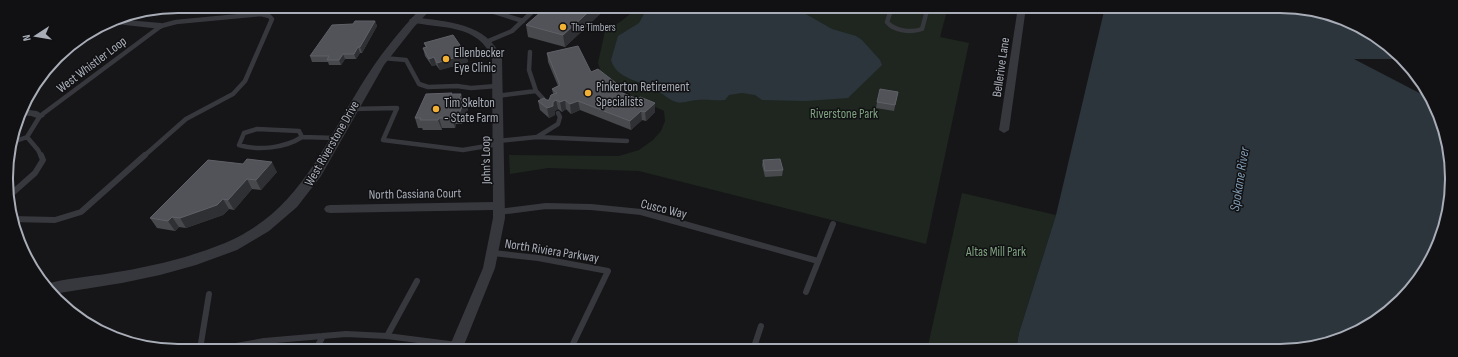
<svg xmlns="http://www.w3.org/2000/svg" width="1458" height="357" font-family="'Sofia Sans Condensed',sans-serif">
	<rect width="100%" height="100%" fill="#161618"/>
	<path fill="#1e261f" d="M639 7H948L940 37 969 43 926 244 639 171 548 168 510 174 509 155 619 156 639 150 653 140 661 131 665 121 664 111 635 98 601 72 598 63 605 31 620 22Z
		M962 193 1056 215 1019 333 1016 350H927Z"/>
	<path fill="#2c353c" d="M662 7H803L804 13 832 29 856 36 862 40 880 60 882 65 848 98 806 101 762 100 755 95 742 93 729 95 725 100C716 101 707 99 697 100 690 100 684 104 676 102 669 100 662 93 655 89 641 81 616 79 611 60L618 36 639 23 644 14Z
		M1105 7 1302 8 1366 29 1399 59H1354L1429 98 1446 134 1450 201 1434 255 1401 301 1356 333 1302 350H1016L1019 333 1056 215Z"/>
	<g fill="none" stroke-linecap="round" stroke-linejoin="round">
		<path stroke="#37383d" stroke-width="4.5" d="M322 6C337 14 354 11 370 6
			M475 6 523 21
			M892 7 887 22C894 31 911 33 922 29L928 7
			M486 42 512 31 531 13V9L528 6
			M530 52 529 70 536 91
			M383 58 406 60 419 84 428 87 457 86 471 88 497 86
			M497 96 536 91 548 104
			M352 109 397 108 383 140 463 150 498 144
			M257 129 299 131 302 137C285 148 258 151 239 145L244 133Z
			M302 137 336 138
			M537 137 627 141
			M498 141 537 137 558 124 560 117 558 113
			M13 142 27 137
			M41 156 38 150 27 137 40 116 161 26 176 22 261 14 269 16 272 19 245 81 233 94 186 119 144 156"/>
		<path stroke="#37383d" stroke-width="6" d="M9 196 35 173 43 160 41 155
			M499 212 546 206 591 207 641 212 818 261
			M11 219 55 220 81 212 145 155
			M493 253 538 258 608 271 570 350
			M806 292 833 224
			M387 336 417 281
			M200 349 209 294
			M219 349 264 341 346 334 387 336 457 345
			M316 349 323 336
			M753 350 761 326"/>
		<path fill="#37383d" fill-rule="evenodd" d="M1018 7H1026L1009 130 1004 133 999 130Z
			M413 17C447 22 487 22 502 59L505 218 495 268 462 350H448L483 268 493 218V210L330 213 326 212 324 209 326 206 330 205 493 202 492 59C479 23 440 29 410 22L409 20Z
			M114 19 161 23 165 26 161 29 107 23Z
			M22 109 37 111 45 116 40 119 31 116 20 115Z"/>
		<path fill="#37383d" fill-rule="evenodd" d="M423 6H434L414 27 384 65 321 176 297 207 269 231 237 250 196 265 160 275 122 283 53 294 43 285C64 278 89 277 111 273 150 267 188 258 225 243 297 213 322 149 360 87 378 57 399 31 423 6Z"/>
	</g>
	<path fill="#47494d" d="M548 6 600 7V14L565 47 528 37 526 25Z
		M375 21 377 26 362 53H360L356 59H345L341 65H329L328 62H312L310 56 353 24Z
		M424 43 466 54 468 62 440 70 436 65 432 66 425 56 423 48H426Z
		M547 53 591 72 617 91 638 99 655 103V112L646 121 642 120 631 130 580 110 571 114 566 109 562 112 558 109 555 111V115L549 118 540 110 538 101 549 100 553 94 552 89 558 86 548 62Z
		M898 92 894 111 876 108 877 102Z
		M453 94H461L462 98 468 109 462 124H456L455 128H442V130H423L422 128H418L415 118Z
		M208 160 277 172 261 190 252 189 234 210 229 209 223 215 186 228 179 227 175 231 157 228 150 218Z
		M763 160 783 170 782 176 765 177 762 165Z"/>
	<path fill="#2f3033" d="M594 7H600V14L565 47 563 35Z
		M375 21 377 26 362 53 360 47Z
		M358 47 360 53 356 59 354 54Z
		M343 54 345 59 341 65 339 60Z
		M466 54 468 62 440 70 437 63Z
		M434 57 436 65 432 66 429 59Z
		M616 83 617 93 607 87Z
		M461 94 463 103 465 99 468 109 462 124 459 114V98Z
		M556 100 558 109 555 111V115L549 118 547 108 553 102Z
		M565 100 566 109 562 112 560 102Z
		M578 101 580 110 571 114 570 104Z
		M655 103V112L646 121 645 112Z
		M641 111 642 120 631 130 630 121Z
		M453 114 456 124 455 128 452 118Z
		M439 118 442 128V130L438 120Z
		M272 162 277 172 261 190 256 180Z
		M247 179 252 189 234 210 228 200Z
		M223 199 229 209 223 215 186 228 180 218Z
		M172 217 179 227 175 231 168 221Z"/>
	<path fill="#525359" stroke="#5f6168" d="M548 6 594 7 563 35 526 25Z
		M355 21H375L360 47H358L354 54H343L339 60H327L329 56H310L332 25 353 24Z
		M453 35 466 54 437 63 434 57 429 59 423 48 427 47 424 43Z
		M578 46 591 72 598 69 616 83 607 87 638 99 640 97 655 103 645 112 641 111 630 121 578 101 570 104 565 100 560 102 556 100 553 102V106L547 108 538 101 544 98 546 100H549L551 95 557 93 552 89 560 85 547 53Z
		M880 89 898 92 895 105 877 102Z
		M452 93 451 94H461L459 98 465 99 459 114H453L452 118H439L438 120H420L421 118H415L426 94Z
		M247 159 272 162 256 180 247 179 228 200 223 199 217 205 180 218 172 217 168 221 150 218 208 160 243 164Z
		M780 159 783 170 765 171 763 160Z"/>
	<g fill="#f2b134" stroke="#111113" stroke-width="1.5">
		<circle cx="563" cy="27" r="4"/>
		<circle cx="446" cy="59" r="4"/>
		<circle cx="588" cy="93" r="4"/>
		<circle cx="436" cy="109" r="4"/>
	</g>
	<g text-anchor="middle" stroke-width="3" stroke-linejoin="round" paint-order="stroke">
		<g font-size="11" fill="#a8adb8" stroke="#111113" text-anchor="start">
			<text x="571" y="31">The Timbers</text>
		</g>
		<g font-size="13" fill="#a8adb8" stroke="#111113" text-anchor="start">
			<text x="454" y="57">Ellenbecker<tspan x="454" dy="15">Eye Clinic</tspan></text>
			<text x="596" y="91">Pinkerton Retirement<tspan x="596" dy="15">Specialists</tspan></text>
			<text x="444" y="107">Tim Skelton<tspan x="444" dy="15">- State Farm</tspan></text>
		</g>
		<g font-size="13" fill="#a8adb8" stroke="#111113">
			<text transform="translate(91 64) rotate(-37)" y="5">West Whistler Loop</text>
			<text transform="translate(1000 67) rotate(-82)" y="5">Bellerive Lane</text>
			<text transform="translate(331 143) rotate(-60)" y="5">West Riverstone Drive</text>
			<text transform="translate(485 160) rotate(-91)" y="5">John's Loop</text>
			<text transform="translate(415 193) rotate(-1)" y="5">North Cassiana Court</text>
			<text transform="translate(664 208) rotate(14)" y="5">Cusco Way</text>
			<text transform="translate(552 250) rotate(9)" y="5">North Riviera Parkway</text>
		</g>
		<g font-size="13" fill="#7fa381" stroke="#111113">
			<text x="844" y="118">Riverstone Park</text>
			<text x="996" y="256">Altas Mill Park</text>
		</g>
		<g font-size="14" font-style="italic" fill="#7f9bb3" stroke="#111113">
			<text transform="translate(1239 179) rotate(-81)" y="5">Spokane River</text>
		</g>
	</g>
	<path d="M0 0H1458V357H0ZM178 13H1280A165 165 0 0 1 1445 178V179A165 165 0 0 1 1280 344H178A165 165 0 0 1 13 179V178A165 165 0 0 1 178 13Z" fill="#111113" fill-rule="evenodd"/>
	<path fill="none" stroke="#a8adb8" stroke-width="2" d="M178 13H1280A165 165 0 0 1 1445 178V179A165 165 0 0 1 1280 344H178A165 165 0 0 1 13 179V178A165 165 0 0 1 178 13Z"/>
	<g transform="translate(36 36) rotate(258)" stroke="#111113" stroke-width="3" paint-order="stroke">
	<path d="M0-3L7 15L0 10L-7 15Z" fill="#a8adb8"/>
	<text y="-6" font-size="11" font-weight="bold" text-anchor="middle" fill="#a8adb8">N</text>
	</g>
</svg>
